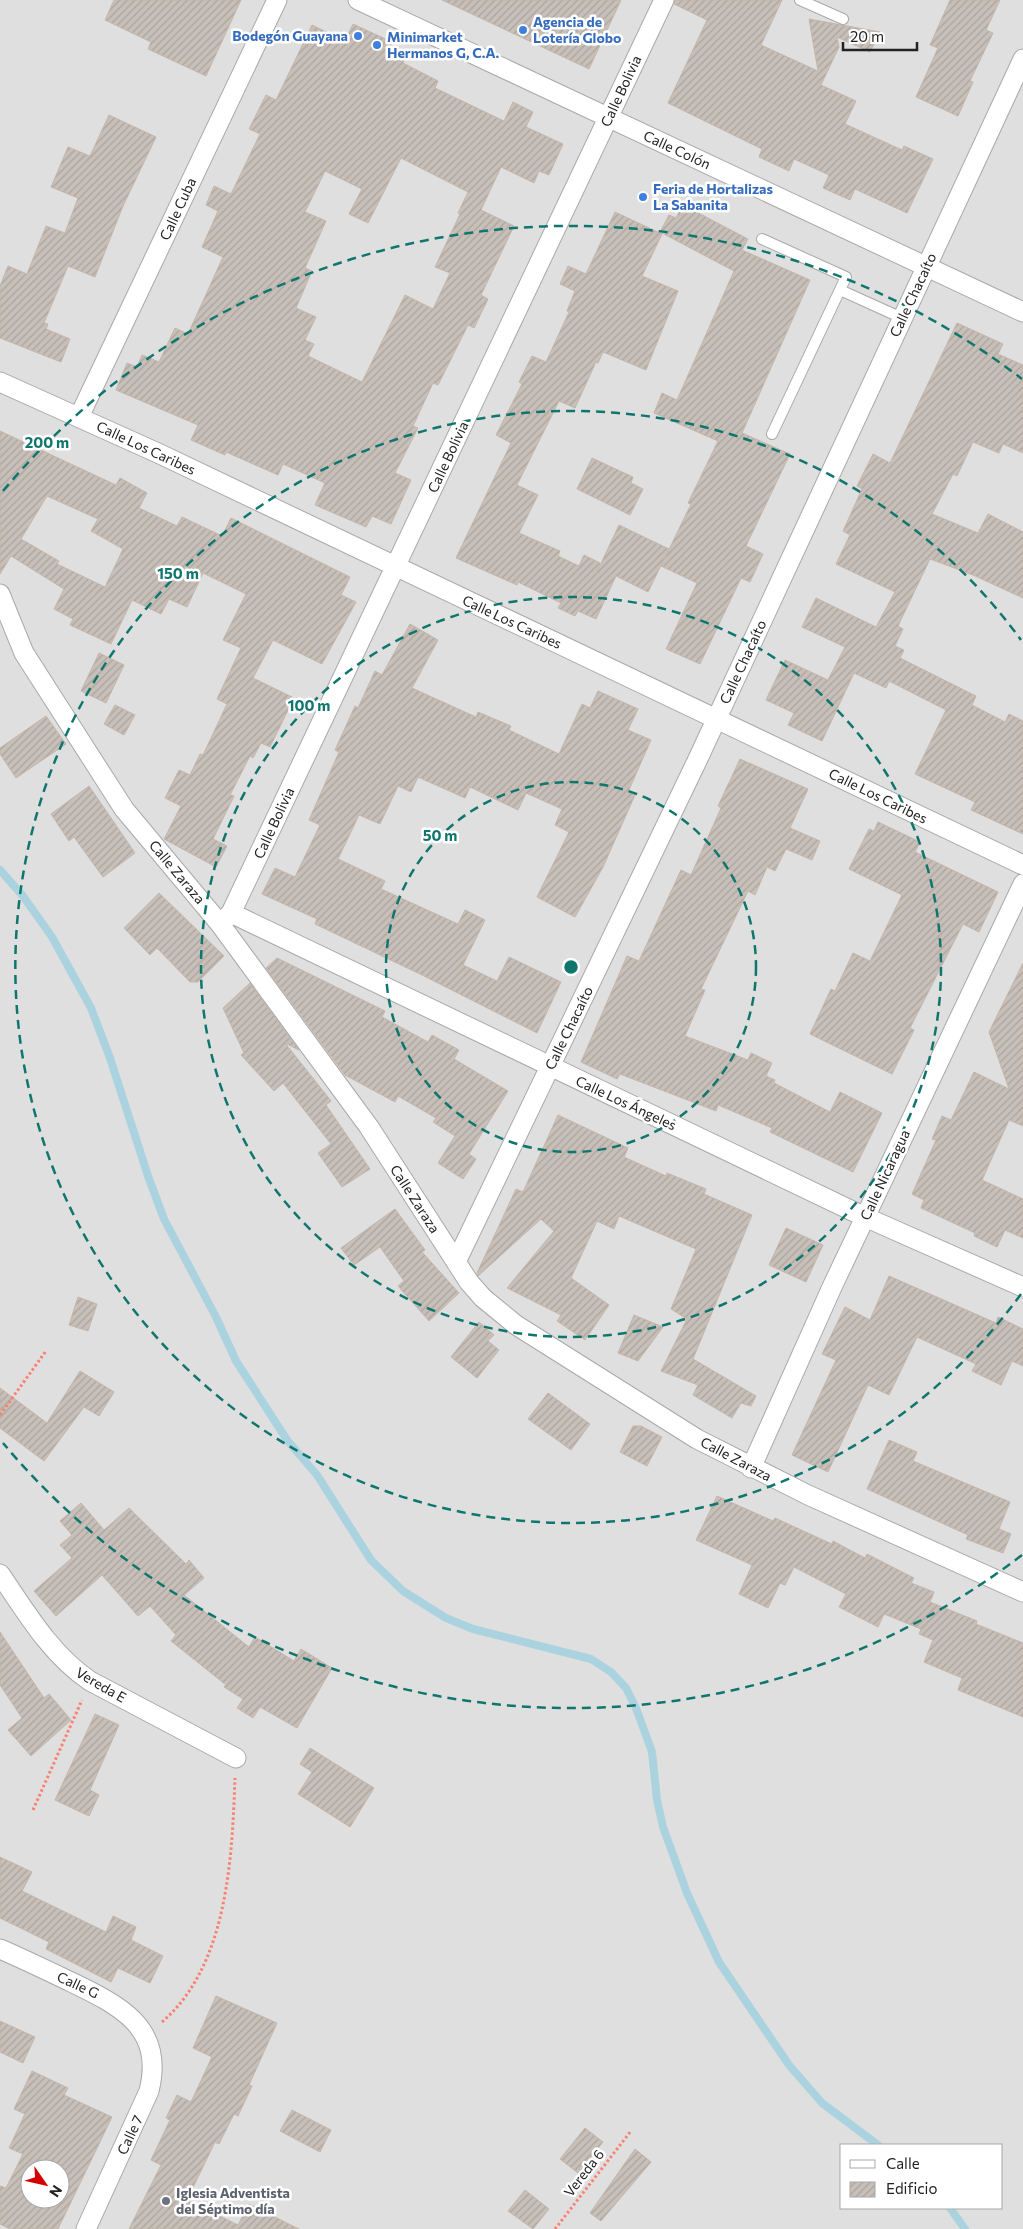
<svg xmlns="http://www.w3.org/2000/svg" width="1023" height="2229" font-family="Commissioner,sans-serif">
	<defs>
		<pattern id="building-hatch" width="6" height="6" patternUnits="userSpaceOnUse" patternTransform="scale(1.25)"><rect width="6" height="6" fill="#c7bfb8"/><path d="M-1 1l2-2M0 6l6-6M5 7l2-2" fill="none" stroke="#aba49e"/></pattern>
	</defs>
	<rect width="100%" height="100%" fill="#f2efe9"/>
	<path fill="#e0dfdf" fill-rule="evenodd" d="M0 0H1023V2229H0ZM842 2145H1002V2208H842ZM30 2169H60V2199H30Z"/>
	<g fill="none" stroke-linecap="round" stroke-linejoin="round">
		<path stroke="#aad3df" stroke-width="8" d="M0 870 23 896 52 937 91 1008 110 1058 148 1176 164 1219 216 1317 236 1361 287 1440 317 1475 371 1560 403 1591 446 1618 473 1629 591 1659 611 1672 626 1688 636 1708 652 1752 657 1800 663 1827 687 1893 719 1962 789 2065 822 2103 878 2145
			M950 2208 965 2229"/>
	</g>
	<path fill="url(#building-hatch)" stroke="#c4b6ab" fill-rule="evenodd" d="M114 0H241L206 76 148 49 151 42 105 20Z
		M442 0H621L589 69Z
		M675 0H782L761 45 818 71 809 19 880 32 870 52 837 37 839 47 821 85 856 101 845 124 902 150 904 146 933 159 907 213 855 189 850 200 823 188 829 175 794 159 789 171 759 157 762 149 668 103 707 20 674 4Z
		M950 0H1000L986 30 993 33 970 81 973 82 958 116 916 97 938 48 930 45Z
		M353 24 392 42 388 50 405 58 403 63 438 81 435 88 504 121 513 102 533 112 526 127 563 144 549 175 539 171 534 183 501 167 481 210 514 226 481 295 488 299 474 328 468 325 438 385 433 383 413 426 418 428 395 473 411 480 391 524 372 516 366 527 315 505 325 483 283 464 278 475 226 452 225 455 191 440 198 425 116 390 127 363 137 367 142 355 159 362 175 328 188 334 223 257 202 247 218 211 206 205 214 186 231 194 260 134 249 129 266 95 276 100 312 25 345 41ZM401 158 468 192 458 213 460 214 435 267 450 273 433 309 405 295 362 382 308 356 314 344 305 340 316 317 296 308 312 271 305 268 326 221 305 212 325 171 362 189 349 214 368 223Z
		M109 115 156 137 123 206 95 277 68 266 44 323 48 324 46 329 70 339 61 362 0 338V286L8 266 27 274 46 226 65 233 78 198 51 187 68 147 90 156Z
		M683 205 748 239 742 250 810 280 742 433 790 454 746 546 763 554 750 582 741 578 700 664 666 649 697 583 661 566 691 504 688 503 718 441 654 413 662 393 677 400 734 271 660 232 669 215 676 218Z
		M615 212 662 234 642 276 678 291 646 370 603 352 598 363 596 362 575 408 559 401 517 485 538 495 519 533 560 551 558 556 579 566 584 555 600 563 596 574 619 525 669 549 648 592 616 576 596 619 578 611 575 616 558 608 561 603 518 582 517 585 456 558 511 443 496 435 522 384 519 382 532 356 546 362 569 312 567 311 575 291 560 284 568 266 586 274Z
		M957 323 1003 344 998 354 1023 365V453L1003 444 999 453 973 442 957 476 953 474 932 514 978 533 988 514 1023 532V598L973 575 930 559 898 626 903 629 895 646 904 650 900 658 976 696 972 705 1005 722 1009 714 1023 721V834L971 810 975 802 915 774 946 710 889 681 886 688 854 673 822 741 788 725 794 713 766 700 785 660 828 680 845 647 802 627 816 598 876 627 895 592 836 564 850 535 843 531 862 489 857 486 873 454 890 463Z
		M0 431 116 485 120 478 147 493 139 508 177 526 182 517 222 536 231 518 350 577 341 595 356 602 322 664 273 640 253 678 294 698 270 747 261 743 253 758 250 756 230 795 234 796 213 839 227 846 216 867 164 839 181 806 165 798 179 770 190 775 200 754 203 755 227 704 217 699 241 648 223 640 246 594 203 573 187 607 169 599 161 614 132 600 111 644 70 625 73 619 54 609 64 589 11 556 0 574ZM47 496 98 519 91 531 123 549 105 587 57 564 59 561 21 539Z
		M592 458 633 477 631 483 643 489 630 515 577 489Z
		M410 624 438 640 412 688 476 717 478 712 511 726 509 730 559 754 582 704 590 708 598 691 638 709 628 730 651 740 628 792 635 795 603 867 575 917 537 897 569 832 555 825 562 809 526 793 518 810 470 787 465 798 418 777 411 792 398 786 380 824 359 815 338 859 385 881 381 889 458 924 465 910 485 920 463 965 497 981 509 957 561 982 537 1033 422 975 315 924 317 919 262 894 275 868 295 877 320 825 309 820 339 752 335 750 355 706 358 708 375 671 382 675Z
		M99 653 124 665 106 703 81 691Z
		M115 705 135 715 124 735 104 724Z
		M46 716 66 744 16 778 0 754V748Z
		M740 759 808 789 790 828 820 841 812 860 786 849 775 871 767 867 755 895 748 891 701 989 705 990 685 1036 748 1060 751 1053 772 1063 766 1076 775 1080 774 1083 830 1112 840 1092 882 1113 853 1172 770 1132 772 1128 718 1105 716 1111 620 1074 617 1079 581 1062 627 956 639 961 681 870 691 875 721 808 718 806Z
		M89 786 135 853 103 877 74 837 69 841 51 814Z
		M878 822 920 842 915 852 998 892 979 932 963 924 910 1028 914 1030 892 1074 810 1034 831 989 835 991 853 953 870 961 902 895 849 869 869 829 874 831Z
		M159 893 224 956 198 982H190L157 948 150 955 124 928Z
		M277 958 385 1011 382 1017 428 1042 432 1035 459 1050 454 1059 508 1091 469 1154 476 1159 463 1179 438 1163 455 1136 433 1122 436 1118 398 1096 395 1102 345 1075 266 968Z
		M1023 963V1126L1009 1120 982 1180 1023 1199V1238L1005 1230 997 1247 974 1236 975 1233 921 1208 924 1200 912 1194 936 1140 932 1139 942 1116 951 1120 974 1072 1009 1089 989 1032Z
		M250 983 299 1050 285 1043 331 1101 326 1105 370 1169 342 1187 318 1153 331 1144 283 1083 274 1091 241 1055 244 1053 223 1008Z
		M558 1115 628 1148 624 1157 666 1176 667 1173 706 1189 704 1194 752 1215 693 1359 756 1396 751 1406 741 1403 732 1418 693 1395 698 1385 661 1371 687 1319 671 1309 696 1249 619 1216 614 1229 597 1221 571 1278 609 1305 585 1340 557 1321 561 1315 507 1288 554 1231 541 1219 478 1276 477 1273 516 1189 523 1192Z
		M395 1209 425 1250 422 1252 459 1293 429 1321 398 1286 404 1281 380 1247 354 1265 341 1248Z
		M786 1228 823 1245 806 1282 769 1265Z
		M889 1276 996 1323 998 1317 1023 1329V1366L1012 1361 1001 1385 972 1371 976 1364 917 1337 889 1395 868 1385 828 1472 792 1455 836 1360 822 1354 845 1307 870 1320Z
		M78 1297 97 1304 88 1331 69 1325Z
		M634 1315 663 1327 638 1361 618 1353Z
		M479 1322 494 1335 488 1341 499 1350 477 1378 451 1357Z
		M80 1371 114 1392 99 1416 84 1407 44 1461 0 1428V1388L47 1423Z
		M548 1393 590 1424 571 1450 528 1419Z
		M633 1426H641L662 1437 647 1466 620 1452Z
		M889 1440 917 1452 913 1461 1010 1502 999 1529 1011 1534 1003 1553 966 1539 968 1535 867 1489Z
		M717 1496 773 1521 775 1518 832 1544 833 1541 865 1558 867 1554 914 1578 911 1583 934 1592 930 1602 977 1621 976 1624 1023 1643V1717L958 1690 962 1678 924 1662 933 1640 919 1634 921 1629 884 1614 878 1627 839 1607 846 1594 794 1567 785 1585 780 1583 768 1608 739 1594 752 1565 696 1540Z
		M81 1503 104 1530 129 1508 186 1564 189 1560 204 1578 184 1595 249 1647 255 1637 294 1661 301 1649 332 1668 297 1728 260 1707 253 1718 237 1708 243 1699 224 1687 226 1685 171 1641 176 1635 150 1606 138 1616 102 1575 56 1616 34 1591 72 1558 60 1545 72 1535 60 1521Z
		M0 1632 44 1698 49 1694 71 1720 31 1756 8 1730 22 1718 0 1685Z
		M95 1714 119 1725 90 1790 99 1795 89 1816 55 1800Z
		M310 1748 374 1788 350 1827 298 1794 312 1772 300 1764Z
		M0 1857 32 1872 22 1891 106 1932 113 1916 136 1927 131 1940 163 1956 150 1983 118 1968 111 1982 46 1949 49 1942 0 1918Z
		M216 1996 277 2023 249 2085 252 2086 238 2116 234 2114 219 2144 215 2142 187 2200 238 2225 249 2204 299 2229H129L161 2165 151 2160 170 2120 166 2118 177 2095 191 2102 212 2057 193 2048Z
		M0 2021 35 2037 23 2063 0 2052Z
		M32 2071 68 2088 64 2095 112 2117 58 2229H10L0 2224V2186L6 2188 23 2154 9 2148 25 2114 14 2109ZM30 2169H60V2199H30Z
		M292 2110 331 2130 320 2152 280 2131Z
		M585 2128 603 2142 578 2173 560 2159Z
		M635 2149 651 2162 601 2221 590 2213Z
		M525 2190 549 2209 533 2229 508 2211Z"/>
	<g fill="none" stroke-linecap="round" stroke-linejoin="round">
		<g stroke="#a9a9a9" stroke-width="12">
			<path id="service" d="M800 0 843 19
				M762 239 846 277 772 434
				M840 290 902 318"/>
		</g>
		<g stroke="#a9a9a9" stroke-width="21">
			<path id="minor" d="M358 0 1023 312
				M0 382 160 454 1023 865
				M79 417 277 0
				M0 594 24 653 124 809 220 924 369 1127 469 1282 483 1298 516 1325 697 1439 808 1495 1023 1592
				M231 913 865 1217 1023 1287
				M220 924 231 913 664 0
				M456 1262 696 763 1023 59
				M751 1468 832 1287 1023 884
				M0 1574C26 1612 51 1655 90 1681L236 1758
				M0 1949C23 1959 46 1970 69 1981 119 2005 165 2027 149 2091L86 2229"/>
		</g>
		<path stroke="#fa8072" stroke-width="3" stroke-dasharray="2.5 2.5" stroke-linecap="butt" d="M0 1415 46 1351
			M33 1810 82 1700
			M162 2022C228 1965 232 1858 235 1778
			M555 2229 631 2131"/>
		<use href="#service" stroke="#fff" stroke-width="10"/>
		<use href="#minor" stroke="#fff" stroke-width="19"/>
	</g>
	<g fill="none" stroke="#0f766e" stroke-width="2.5" stroke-dasharray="9 6">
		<circle cx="571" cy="967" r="185"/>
		<circle cx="571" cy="967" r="370"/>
		<path d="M1021 1294A556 556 0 1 1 1021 640"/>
		<path d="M1022 1555A741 741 0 0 1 3 1443M3 491A741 741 0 0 1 1022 379"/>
	</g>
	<g fill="#3f7fe0" stroke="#fff" stroke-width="2">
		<circle cx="523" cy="30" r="5"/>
		<circle cx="358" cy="36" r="5"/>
		<circle cx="377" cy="45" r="5"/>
		<circle cx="643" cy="197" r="5"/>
	</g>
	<circle fill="#6b7280" stroke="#fff" stroke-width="2" cx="166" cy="2201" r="5"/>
	<g text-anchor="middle" stroke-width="5" stroke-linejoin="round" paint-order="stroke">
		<g font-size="14" font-weight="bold" fill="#366cbe" stroke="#fff" text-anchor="start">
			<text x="533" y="27">Agencia de<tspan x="533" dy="16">Lotería Globo</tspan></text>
			<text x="348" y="41" text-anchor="end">Bodegón Guayana</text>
			<text x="387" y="42">Minimarket<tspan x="387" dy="16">Hermanos G, C.A.</tspan></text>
			<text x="653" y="194">Feria de Hortalizas<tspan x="653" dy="16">La Sabanita</tspan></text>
		</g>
		<g font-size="14" fill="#222" stroke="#fff">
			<text transform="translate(621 91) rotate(-65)" y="5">Calle Bolivia</text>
			<text transform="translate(677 150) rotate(25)" y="5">Calle Colón</text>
			<text transform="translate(178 209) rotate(-65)" y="5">Calle Cuba</text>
			<text transform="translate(913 295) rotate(-65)" y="5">Calle Chacaíto</text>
			<text transform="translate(146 448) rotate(25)" y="5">Calle Los Caribes</text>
			<text transform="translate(448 457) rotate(-65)" y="5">Calle Bolivia</text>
			<text transform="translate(512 622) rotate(25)" y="5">Calle Los Caribes</text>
			<text transform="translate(743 662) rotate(-65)" y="5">Calle Chacaíto</text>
			<text transform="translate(878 796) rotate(26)" y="5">Calle Los Caribes</text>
			<text transform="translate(274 823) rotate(-65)" y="5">Calle Bolivia</text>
			<text transform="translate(177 872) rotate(50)" y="5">Calle Zaraza</text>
			<text transform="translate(569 1028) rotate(-64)" y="5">Calle Chacaíto</text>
			<text transform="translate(626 1103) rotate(25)" y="5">Calle Los Ángeles</text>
			<text transform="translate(885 1175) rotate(-65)" y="5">Calle Nicaragua</text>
			<text transform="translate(415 1199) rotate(57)" y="5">Calle Zaraza</text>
			<text transform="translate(736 1459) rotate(28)" y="5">Calle Zaraza</text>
			<text transform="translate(101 1685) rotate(30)" y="5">Vereda E</text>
			<text transform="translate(78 1985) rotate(25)" y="5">Calle G</text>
			<text transform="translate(130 2135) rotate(-65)" y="5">Calle 7</text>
			<text transform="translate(584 2173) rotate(-52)" y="5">Vereda 6</text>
		</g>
		<g font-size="14" font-weight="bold" fill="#5b616d" stroke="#fff" text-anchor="start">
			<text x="176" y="2198">Iglesia Adventista<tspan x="176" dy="16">del Séptimo día</tspan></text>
		</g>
	</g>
	<circle cx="571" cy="967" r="8" fill="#0f766e" stroke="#fff" stroke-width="2.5"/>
	<g font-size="15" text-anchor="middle" font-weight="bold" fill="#0f766e" stroke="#fff" stroke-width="5" stroke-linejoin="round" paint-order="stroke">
		<text x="47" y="448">200 m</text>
		<text x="178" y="579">150 m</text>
		<text x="309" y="711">100 m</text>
		<text x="440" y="841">50 m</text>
	</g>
	<rect x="840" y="2144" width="162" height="65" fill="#ffffff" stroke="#a7a7a7"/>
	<rect x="850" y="2160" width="25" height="8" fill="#ffffff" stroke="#a7a7a7"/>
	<text x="886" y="2169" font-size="15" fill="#222222">Calle</text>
	<rect x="850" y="2182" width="25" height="15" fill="url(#building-hatch)" stroke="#a7a7a7"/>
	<text x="886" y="2194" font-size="15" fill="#222222">Edificio</text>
	<g transform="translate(45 2184) rotate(124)"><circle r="24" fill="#ffffff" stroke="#a7a7a7"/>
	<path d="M0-4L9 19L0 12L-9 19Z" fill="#d40000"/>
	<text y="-8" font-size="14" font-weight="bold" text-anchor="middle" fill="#222222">N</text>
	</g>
	<path d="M843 42v8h74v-8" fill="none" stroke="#222222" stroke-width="2.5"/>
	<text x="850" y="42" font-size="15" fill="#222222" stroke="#ffffff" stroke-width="4" paint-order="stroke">20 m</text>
</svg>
